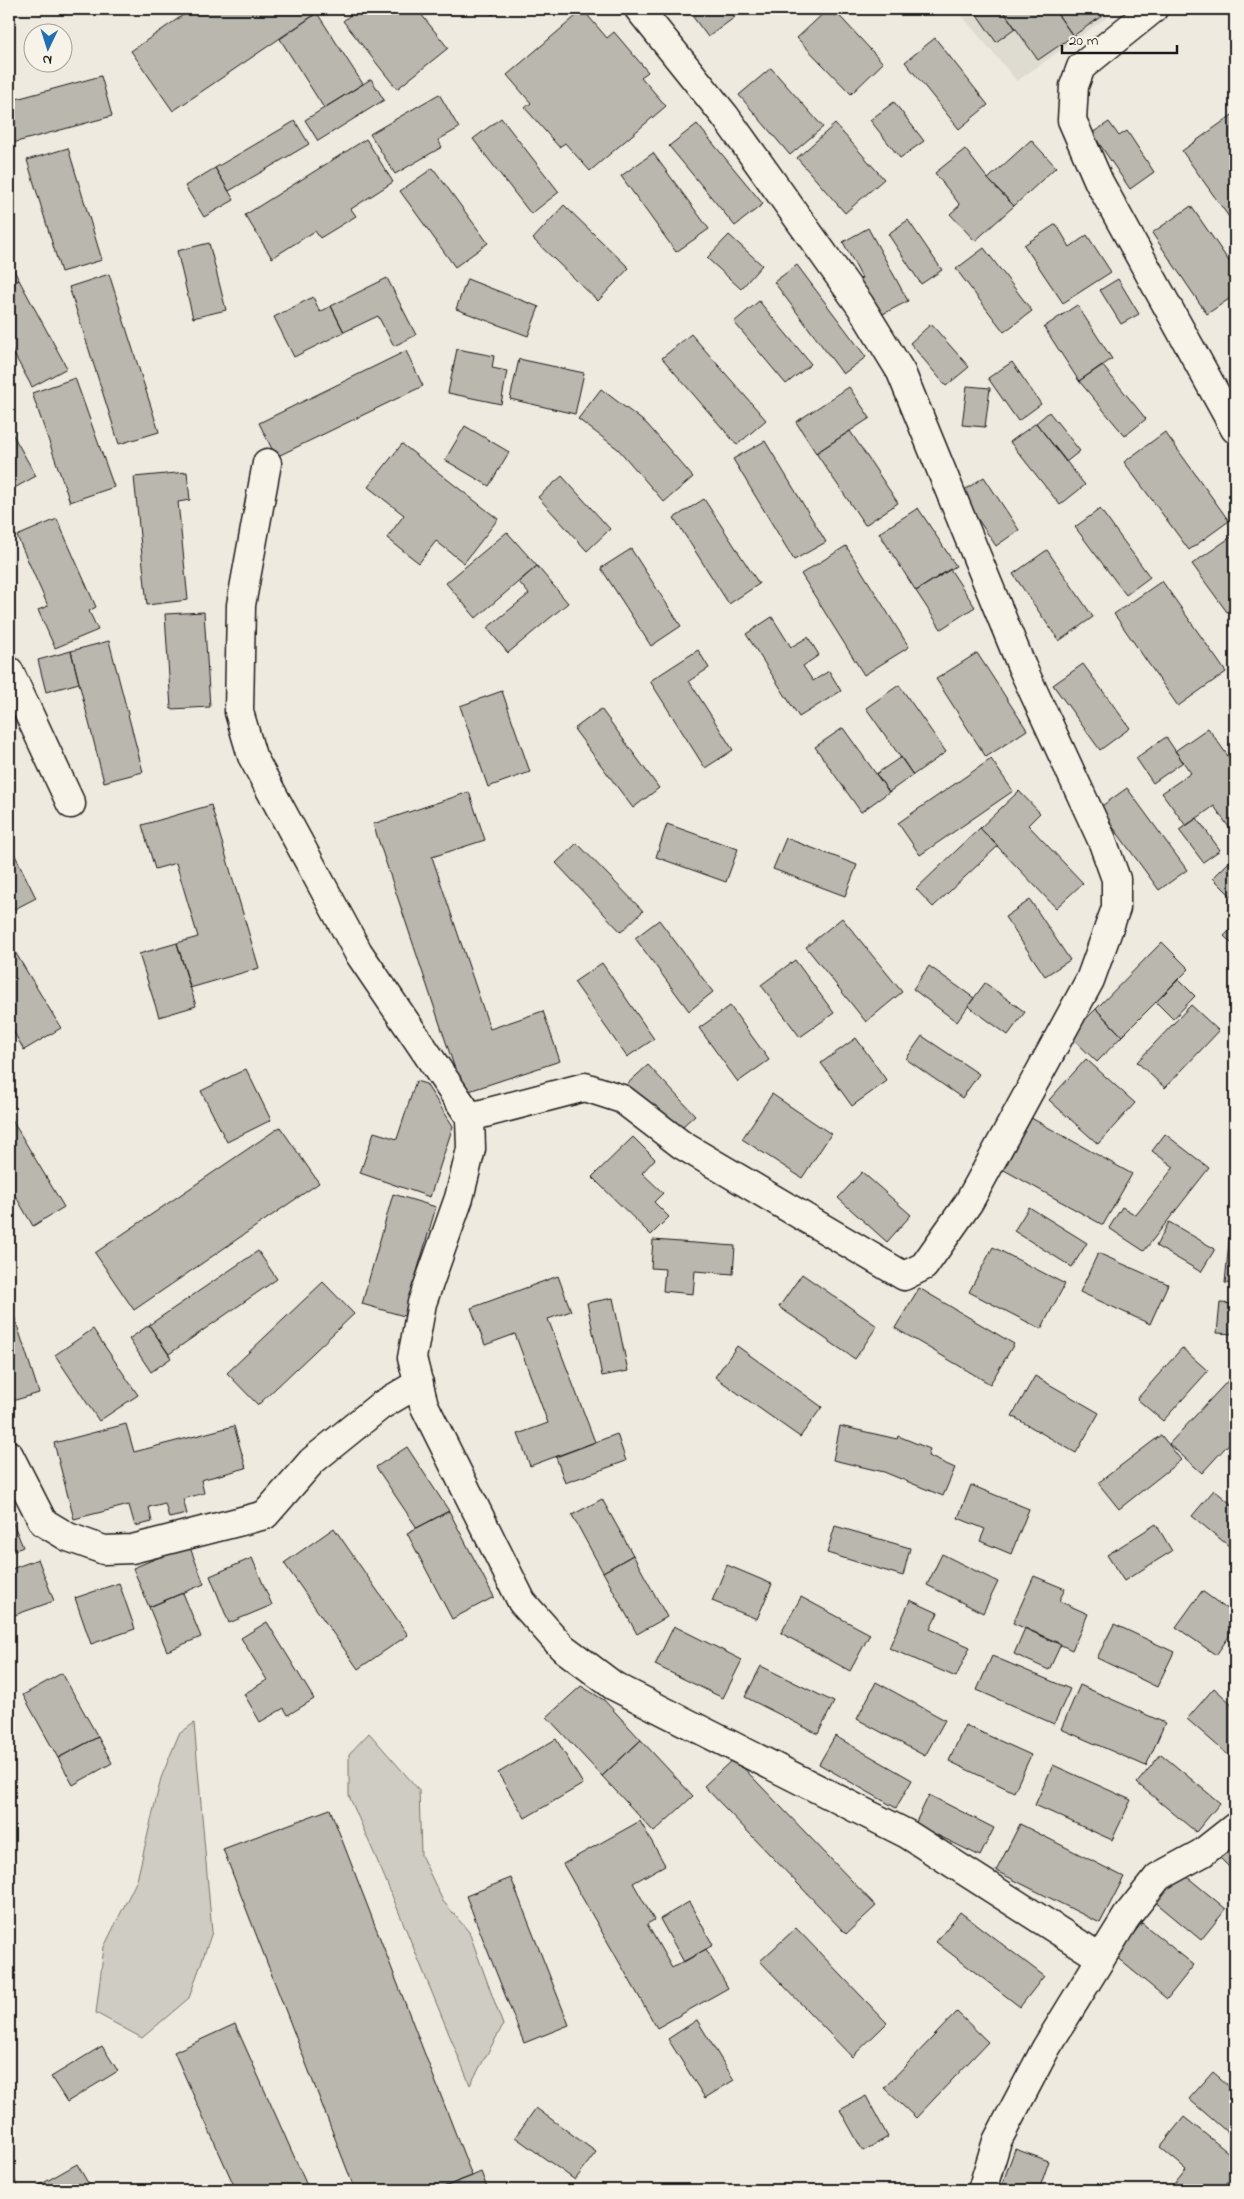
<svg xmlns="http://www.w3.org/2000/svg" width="1244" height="2199" font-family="'Indie Flower',sans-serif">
	<rect width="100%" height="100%" fill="#eeeae0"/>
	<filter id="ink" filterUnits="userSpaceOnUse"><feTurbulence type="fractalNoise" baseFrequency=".02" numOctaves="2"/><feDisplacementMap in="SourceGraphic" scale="10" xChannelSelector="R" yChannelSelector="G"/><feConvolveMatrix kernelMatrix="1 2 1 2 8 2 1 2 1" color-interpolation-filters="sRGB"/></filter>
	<g filter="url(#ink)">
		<path fill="#dedbd1" d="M956 9H1119L1017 81Z"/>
		<path fill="#cfccc3" stroke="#767470" d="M194 1723 212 1932 189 1998 142 2038 96 2013 104 1947 137 1880 161 1778 179 1734Z
			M369 1733 419 1790 421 1855 443 1901 469 1932 503 2025 470 2085 384 1876 349 1796V1754Z"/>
		<path fill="#bab7af" stroke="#1c1c1c" d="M192 9H315L317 13 173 111 131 51Z
			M358 9H417L448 48 397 89 343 21Z
			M487 9H500L492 15Z
			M687 9H729L735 17 708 37Z
			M828 9H833L883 63 851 94 797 38Z
			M973 9H1002L1015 28 996 42Z
			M1002 9H1054L1073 36 1038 60Z
			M1054 9H1097L1102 16 1073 36Z
			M583 10 607 38 614 32 648 72 641 77 666 106 590 171 565 143 559 147 525 108 531 103 507 75Z
			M317 13 363 84 324 108 280 39Z
			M935 38 988 105 959 129 905 62Z
			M771 68 823 127 790 155 739 95Z
			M101 76 112 116 9 144V101Z
			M371 79 384 100 318 141 305 120Z
			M439 94 459 128 438 140 442 147 395 174 370 134Z
			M894 102 924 141 900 158 870 120Z
			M1235 113V213L1229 217 1182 151Z
			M501 118 559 192 531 214 473 139Z
			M295 121 309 144 229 191 215 168Z
			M1109 122 1119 136 1127 131 1154 172 1130 189 1092 133Z
			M697 124 763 204 735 226 669 146Z
			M835 124 884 179 845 213 797 158Z
			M366 139 393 182 351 209 356 216 320 238 315 231 272 258 245 215Z
			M1031 140 1056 167 1014 206 988 179Z
			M68 148 102 260 61 272 27 160Z
			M965 149 988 179 1014 206 975 241 950 214 960 205 935 173Z
			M653 153 709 229 676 252 621 176Z
			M215 168 234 200 204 217 185 186Z
			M433 168 488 243 455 267 400 191Z
			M564 205 629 268 598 301 533 239Z
			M1191 206 1235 270V295L1207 314 1152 233Z
			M908 220 942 270 921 284 888 234Z
			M1056 224 1070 247 1087 235 1111 272 1063 303 1024 245Z
			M868 228 908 301 875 318 855 281 862 278 843 242Z
			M729 235 762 265 741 289 707 258Z
			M209 243 226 310 193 318 177 251Z
			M984 248 1032 311 1004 332 956 269Z
			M9 261 19 280 9 285Z
			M797 265 866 357 843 374 774 282Z
			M109 274 159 432 119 444 69 287Z
			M387 278 416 335 394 346 378 316 344 332 331 306Z
			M467 279 539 307 528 336 456 309Z
			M1118 279 1139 314 1121 324 1100 290Z
			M19 280 67 368 32 387 9 345V285Z
			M313 297 320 312 331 306 344 332 294 357 274 317Z
			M759 301 811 364 786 384 734 322Z
			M1077 305 1112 359 1079 381 1044 327Z
			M931 324 969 367 946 386 910 343Z
			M691 334 766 420 737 445 662 358Z
			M457 349 494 356 492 368 507 371 501 404 448 393Z
			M406 351 423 386 276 457 259 423Z
			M519 359 584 373 575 414 510 399Z
			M1012 362 1041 404 1018 421 988 378Z
			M1102 365 1146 419 1125 436 1079 381Z
			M75 378 114 487 70 502 32 393Z
			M967 386 990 388 985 427 962 425Z
			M849 387 870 418 816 453 796 422Z
			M601 389 647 424 693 477 664 502 618 449 578 419Z
			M1049 412 1080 451 1066 462 1036 423Z
			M1036 423 1085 485 1060 505 1010 442Z
			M465 426 509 452 489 486 445 460Z
			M9 428 36 476 9 491Z
			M850 431 898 503 865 525 816 453Z
			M1165 432 1229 521 1189 550 1124 462Z
			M765 441 826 542 794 560 733 459Z
			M402 444 498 519 464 563 436 541 419 563 387 538 404 515 368 487Z
			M187 472 190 500 178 502 188 600 147 605 134 477Z
			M562 476 610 529 587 551 538 497Z
			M984 477 1019 530 996 546 960 493Z
			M704 499 759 584 729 604 674 518Z
			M918 508 956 566 916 591 879 533Z
			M1100 509 1150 577 1126 595 1075 527Z
			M57 519 96 607 89 611 98 630 55 648 38 610 48 606 17 536Z
			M507 532 537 566 476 618 446 583Z
			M1231 537 1235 543V613L1232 609 1227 612 1192 564Z
			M846 546 909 647 864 675 801 574Z
			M631 549 681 626 651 646 601 568Z
			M1047 550 1093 617 1059 641 1013 574Z
			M537 566 568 603 508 653 487 628 529 594 519 582Z
			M950 569 975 607 941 629 916 591Z
			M1162 581 1226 672 1178 706 1114 614Z
			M204 612 210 707 171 709 165 614Z
			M772 617 791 647 808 637 819 655 803 666 813 681 829 671 841 691 799 717 746 634Z
			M109 641 143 772 104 782 71 651Z
			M698 650 709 668 689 681 733 750 705 768 650 681Z
			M71 651 79 683 46 692 38 660Z
			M977 653 1027 730 986 757 936 679Z
			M1083 664 1130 728 1100 750 1053 685Z
			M899 685 946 752 913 775 866 708Z
			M502 691 530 772 488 787 460 706Z
			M601 709 659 788 633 808 574 729Z
			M843 728 889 792 861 812 815 747Z
			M1208 728 1235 766V836L1214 806 1186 826 1162 793 1191 773 1175 751Z
			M1166 737 1183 762 1153 783 1136 758Z
			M901 757 913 775 889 792 876 774Z
			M991 759 1013 791 920 855 898 823Z
			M1127 788 1187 870 1159 890 1099 808Z
			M1019 791 1040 813 1028 825 1083 883 1056 908 980 828Z
			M469 792 485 840 432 857 490 1029 543 1011 560 1061 463 1093 373 824Z
			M9 794 16 810 9 814Z
			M211 805 259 968 190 988 177 943 198 937 176 863 155 869 142 825Z
			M1197 818 1220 850 1203 862 1179 830Z
			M667 824 738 849 726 882 656 857Z
			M980 828 998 846 933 907 916 889Z
			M786 838 857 865 845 896 773 869Z
			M9 843 36 898 9 912Z
			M577 843 643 911 621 932 556 863Z
			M1232 859 1235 861V900L1213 878Z
			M1030 900 1070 960 1045 976 1005 917Z
			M842 918 902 992 866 1022 806 947Z
			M659 920 713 992 689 1011 635 938Z
			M1235 925V947L1224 936Z
			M9 942 61 1028 24 1050 9 1024Z
			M1162 942 1189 969 1122 1036 1096 1009Z
			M177 943 196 1006 159 1017 139 954Z
			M795 960 834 1013 800 1037 761 985Z
			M602 963 654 1039 627 1057 574 982Z
			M929 966 974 998 957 1022 913 989Z
			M1178 979 1195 996 1173 1019 1156 1002Z
			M985 983 1025 1012 1008 1035 968 1006Z
			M1191 1005 1219 1031 1165 1088 1137 1062Z
			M730 1006 769 1060 738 1082 699 1028Z
			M1096 1009 1122 1036 1097 1062 1069 1035Z
			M922 1036 979 1074 962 1098 906 1059Z
			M856 1038 887 1081 852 1106 821 1063Z
			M1086 1059 1135 1103 1098 1144 1049 1100Z
			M648 1065 695 1115 673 1135 626 1085Z
			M246 1069 271 1120 227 1142 201 1091Z
			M416 1081 426 1084 453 1126 430 1197 360 1173 374 1132 397 1139Z
			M772 1094 831 1134 802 1178 742 1139Z
			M1024 1114 1132 1174 1103 1225 995 1165Z
			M9 1115 64 1207 33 1226 9 1185Z
			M280 1127 319 1183 134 1310 95 1253Z
			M1165 1134 1209 1168 1144 1251 1109 1228 1122 1207 1136 1215 1174 1167 1152 1151Z
			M633 1137 655 1159 642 1173 663 1193 654 1202 669 1217 651 1235 592 1177Z
			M862 1172 911 1215 887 1242 838 1198Z
			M393 1194 436 1207 404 1316 362 1304Z
			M1029 1207 1087 1243 1072 1267 1014 1231Z
			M1169 1222 1215 1249 1201 1272 1156 1246Z
			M1230 1231 1235 1232V1284L1225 1283Z
			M653 1240 735 1246 733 1274 695 1271 693 1294 663 1291 665 1269 651 1268Z
			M993 1247 1065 1284 1041 1329 969 1292Z
			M258 1251 277 1279 169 1354 149 1325Z
			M1098 1253 1168 1284 1150 1324 1080 1292Z
			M802 1274 877 1326 855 1359 779 1307Z
			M558 1276 571 1311 548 1319 595 1442 530 1466 518 1434 548 1423 515 1334 485 1345 471 1308Z
			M323 1282 354 1314 258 1405 227 1373Z
			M919 1288 1014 1344 990 1384 895 1328Z
			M613 1298 628 1371 602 1376 587 1303Z
			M9 1300 39 1393 9 1402Z
			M1220 1303 1235 1304V1334L1217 1333Z
			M149 1325 171 1358 151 1372 129 1339Z
			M93 1329 138 1395 99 1421 55 1355Z
			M737 1346 822 1407 800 1437 715 1377Z
			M1182 1348 1208 1371 1163 1421 1137 1399Z
			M1235 1373V1437L1202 1473 1169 1444Z
			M1035 1376 1099 1413 1076 1453 1012 1416Z
			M126 1424 134 1452 234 1426 246 1468 201 1480 204 1493 183 1499 187 1514 169 1518 165 1503 149 1507 152 1522 135 1526 129 1505 74 1519 54 1443Z
			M840 1426 897 1439 898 1436 930 1449 928 1456 955 1468 943 1496 884 1472 833 1460Z
			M617 1434 626 1461 565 1483 556 1457Z
			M1161 1435 1181 1460 1119 1509 1098 1483Z
			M407 1447 449 1511 417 1528 376 1467Z
			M971 1485 1029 1509 1011 1554 980 1541 985 1529 958 1518Z
			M1214 1490 1235 1507V1551L1192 1516Z
			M602 1499 633 1555 603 1572 572 1515Z
			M449 1511 494 1597 452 1619 407 1533Z
			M9 1513 23 1547 9 1553Z
			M1156 1524 1172 1551 1124 1581 1107 1555Z
			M835 1526 910 1548 903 1576 827 1553Z
			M334 1528 408 1635 358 1669 284 1563Z
			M189 1545 204 1584 149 1607 133 1568Z
			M942 1554 998 1582 983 1613 927 1585Z
			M633 1555 667 1617 637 1634 603 1572Z
			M252 1558 272 1605 229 1623 210 1576Z
			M38 1559 54 1601 9 1617V1570Z
			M727 1565 772 1584 757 1619 712 1601Z
			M1034 1576 1065 1589 1059 1601 1088 1614 1072 1650 1013 1623Z
			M119 1583 135 1629 91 1644 75 1598Z
			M1202 1591 1235 1615V1628L1216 1655 1176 1627Z
			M183 1593 201 1637 167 1651 149 1607Z
			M801 1597 870 1634 850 1671 781 1633Z
			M910 1600 938 1613 930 1629 970 1647 956 1677 889 1648Z
			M267 1622 314 1699 288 1715 284 1708 260 1722 244 1694 267 1680 241 1638Z
			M1114 1624 1174 1652 1157 1687 1097 1658Z
			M674 1626 742 1660 723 1698 655 1665Z
			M1025 1628 1061 1644 1049 1670 1014 1654Z
			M992 1656 1070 1689 1054 1724 977 1690Z
			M761 1666 834 1702 818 1734 745 1697Z
			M62 1673 98 1737 58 1758 23 1695Z
			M876 1682 945 1720 925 1756 857 1719Z
			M1080 1685 1165 1723 1146 1766 1061 1729Z
			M581 1686 604 1700 641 1740 602 1776 547 1717Z
			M1214 1688 1235 1707V1761L1187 1719Z
			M965 1725 1031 1755 1014 1792 949 1761Z
			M835 1736 912 1780 896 1808 819 1764Z
			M98 1737 112 1763 73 1785 58 1758Z
			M556 1739 583 1784 525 1818 498 1773Z
			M641 1740 693 1796 654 1832 602 1776Z
			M1161 1754 1220 1803 1196 1832 1137 1783Z
			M734 1758 876 1906 846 1934 704 1786Z
			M1053 1765 1131 1800 1112 1840 1035 1805Z
			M929 1795 994 1828 980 1856 915 1824Z
			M330 1809 472 2176 436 2190H355L223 1849Z
			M640 1821 665 1865 633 1883 654 1920 647 1924 672 1968 706 1949 728 1988 657 2028 563 1864Z
			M1020 1824 1124 1877 1100 1923 996 1871Z
			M1235 1841V1873L1219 1857Z
			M1180 1871 1226 1909 1201 1940 1154 1901Z
			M511 1878 569 2025 524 2043 466 1896Z
			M689 1902 713 1945 684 1962 660 1919Z
			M960 1912 1044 1976 1020 2007 936 1942Z
			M1142 1923 1194 1965 1167 1999 1115 1956Z
			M796 1928 887 2023 852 2057 760 1961Z
			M957 2012 988 2042 916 2118 884 2088Z
			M697 2020 734 2080 705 2098 668 2039Z
			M235 2024 309 2190H236L174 2052Z
			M102 2046 118 2071 67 2102 51 2077Z
			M1213 2072 1235 2091V2139L1189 2099Z
			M866 2096 888 2137 863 2151 840 2110Z
			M536 2108 596 2152 575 2180 515 2137Z
			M1184 2117 1235 2158V2173L1221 2190H1169L1186 2169 1160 2147Z
			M1015 2149 1049 2161 1039 2190H1000Z
			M9 2161 18 2190H9Z
			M77 2164 92 2190H31Z
			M481 2172 488 2190H436L472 2176Z"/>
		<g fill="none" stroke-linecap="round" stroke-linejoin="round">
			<g stroke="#1c1c1c" stroke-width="31">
				<path id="street" d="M1153 9 1081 67 1074 86 1072 120 1099 182 1235 429
					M267 463 241 605 239 712 252 756 358 952 470 1117 471 1149 459 1198 422 1303 412 1358 424 1405 522 1602 562 1647 614 1686 907 1834 1101 1958
					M9 671 71 804
					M470 1117 585 1087 622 1099 682 1145 904 1276 924 1266 969 1202 1090 980 1116 908V879L1102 840 1022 667 901 372 860 305 725 116 639 9
					M9 1455 43 1522 68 1537 104 1550 132 1549 265 1515 312 1461 380 1406 419 1383
					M982 2190 997 2141 1046 2048 1127 1916 1158 1877 1202 1853 1235 1827"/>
			</g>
			<use href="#street" stroke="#f7f3e8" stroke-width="28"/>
		</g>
	</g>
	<rect width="1244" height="2199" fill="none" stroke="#f7f3e8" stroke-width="30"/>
	<rect x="15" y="15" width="1214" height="2169" fill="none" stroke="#1c1c1c" stroke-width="2" filter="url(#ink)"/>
	<g transform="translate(48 48) rotate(184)"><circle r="24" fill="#f7f3e8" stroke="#9f9d96"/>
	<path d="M0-4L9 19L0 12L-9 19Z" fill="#1f6fb2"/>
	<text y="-8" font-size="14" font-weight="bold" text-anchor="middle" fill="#1c1c1c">N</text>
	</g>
	<path d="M1062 45v8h115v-8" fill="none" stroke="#1c1c1c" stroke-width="2.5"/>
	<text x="1069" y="45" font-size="15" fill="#1c1c1c" stroke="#f7f3e8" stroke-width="4" paint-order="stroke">20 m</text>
</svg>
